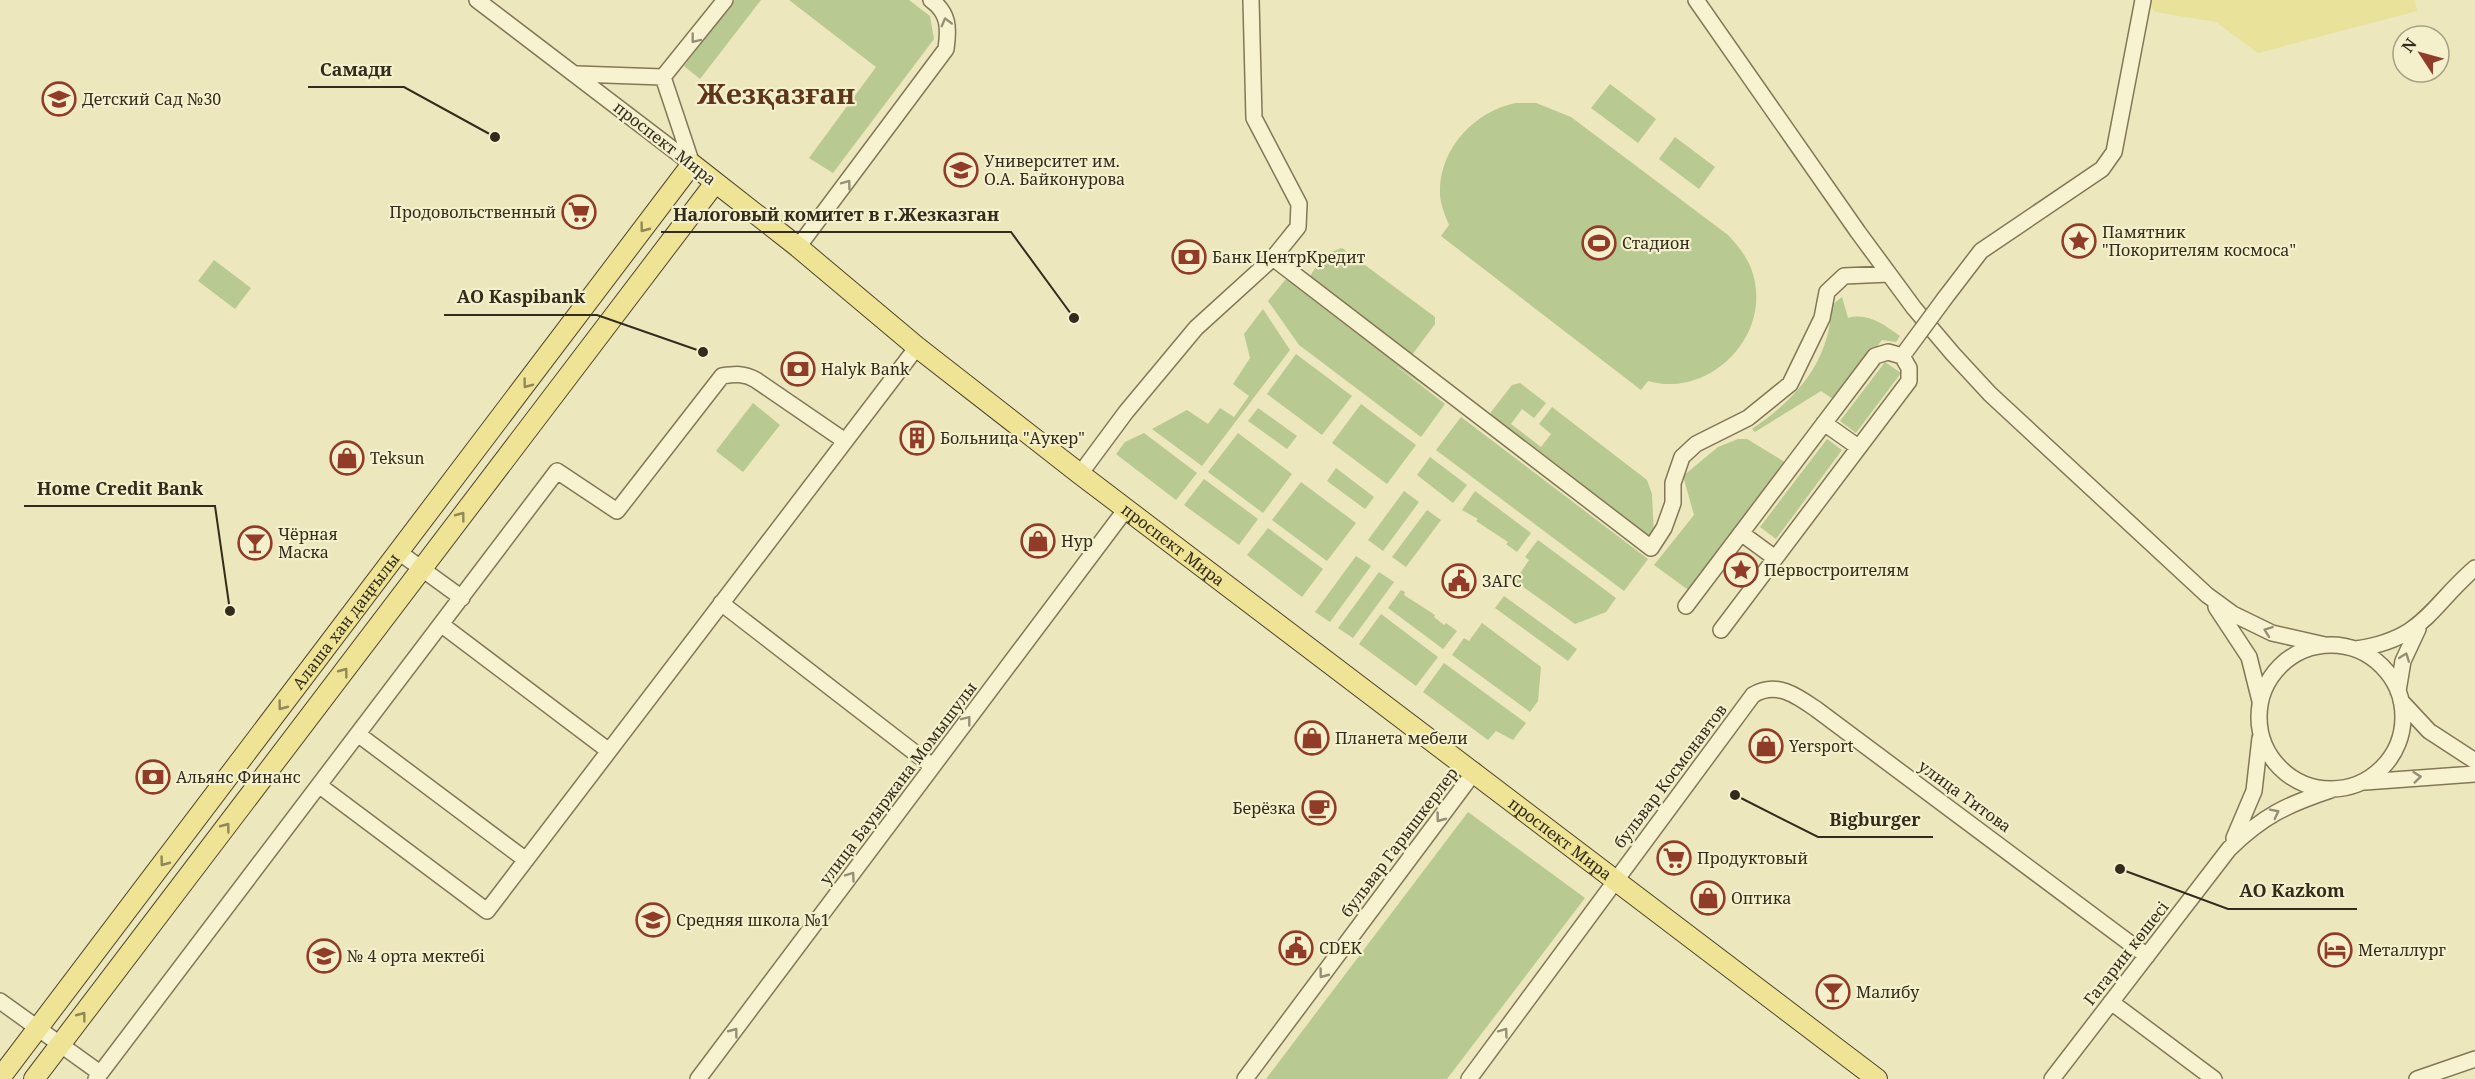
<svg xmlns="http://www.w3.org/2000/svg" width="2475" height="1079" font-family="'Noto Serif',serif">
	<rect width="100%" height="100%" fill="#ece7bd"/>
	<path fill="#b8c992" d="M735 0H761L700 79 684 66Z
		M789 0H909L930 16 934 39 833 173 809 158 876 67Z
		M1610 84 1656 119 1638 143 1591 108Z
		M1516 103H1536L1571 117 1728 235C1741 249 1752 263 1755 283 1766 342 1706 398 1648 381L1641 390 1441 236 1449 225C1445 215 1441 206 1440 195 1438 149 1475 111 1516 103Z
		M1675 137 1715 167 1699 189 1659 159Z
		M1342 248 1435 317V324L1412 355 1309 278 1323 255Z
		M214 260 251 288 235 309 198 281Z
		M1292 279 1446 399 1445 401 1392 363 1445 404 1421 437 1299 345 1268 301 1285 280Z
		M1842 297 1848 318C1868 312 1884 325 1900 336L1896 342 1882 340 1836 401 1821 391 1755 432 1752 429C1797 398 1829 363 1832 305Z
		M1263 309 1290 350 1202 466 1152 429 1187 410 1208 424 1220 408 1234 417 1249 396 1233 384 1250 358 1244 334Z
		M1296 354 1352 396 1322 435 1267 394Z
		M1885 362 1901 373 1856 433 1840 421Z
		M1520 383 1546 403 1534 418 1522 409 1511 424 1541 447 1551 434 1539 424 1552 407 1647 480 1652 494 1654 536 1652 539 1491 416V412L1512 385Z
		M753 403 780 425 743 472 716 451Z
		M1361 404 1416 445 1387 484 1332 443Z
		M1258 408 1297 436 1287 449 1248 421Z
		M1461 417 1648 559 1624 591 1436 450Z
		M1144 433 1197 473 1176 500 1116 454 1125 442Z
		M1238 433 1292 474 1263 513 1208 472Z
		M1738 439H1747L1788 464 1691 592 1654 565 1694 515 1683 476 1718 447Z
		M1827 439 1842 450 1776 539 1760 527Z
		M1430 457 1467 485 1453 503 1417 475Z
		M1336 468 1374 497 1365 509 1327 481Z
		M1204 479 1258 519 1239 545 1184 505Z
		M1301 482 1356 523 1327 561 1272 520Z
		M1404 491 1419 502 1383 551 1368 540Z
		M1475 491 1531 533 1517 552 1506 544 1508 542 1476 521 1478 519 1462 510Z
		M1427 510 1441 520 1406 567 1392 557Z
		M1268 528 1323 569 1302 597 1247 555Z
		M1538 540 1616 598 1606 612 1575 624 1515 581 1529 560 1525 557Z
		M1356 556 1371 566 1330 622 1315 612Z
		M1379 572 1394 582 1353 638 1338 628Z
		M1401 590 1405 592 1404 595 1435 615 1434 617 1444 625 1446 623 1457 631 1443 649 1388 608Z
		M1504 596 1577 649 1568 661 1495 608Z
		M1381 614 1438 657 1416 686 1359 644Z
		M1482 623 1541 667 1538 701 1530 712 1452 655 1464 638 1469 641Z
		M1444 663 1526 723 1513 740 1496 731 1488 740 1423 692Z
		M1468 812 1585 898 1447 1079H1266Z"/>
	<path fill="#e8e29a" d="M2140 0H2415L2417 11 2258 53 2216 22 2155 12 2146 0Z"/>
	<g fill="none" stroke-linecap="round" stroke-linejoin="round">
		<g stroke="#837757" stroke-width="18">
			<path id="minor" d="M477 0 692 164
				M1696 0 1858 232 1914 308 1953 354 1990 394 2207 595 2233 614 2272 633 2325 645
				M577 74 663 77 692 164
				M663 77 725 0
				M798 247 946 49C949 28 949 13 931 0
				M1273 258 1651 548 1664 528 1673 503V483L1682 457 1696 444 1748 418 1790 384 1822 318 1827 292 1844 276 1889 274
				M1945 298 1981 251 2102 169 2114 152 2143 0
				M1824 423 1858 447
				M1080 474 1126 412 1196 328 1273 258 1298 227 1299 204 1254 118 1251 0
				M1741 533 1775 558
				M400 553 462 598
				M721 603 932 766
				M1686 606 1875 356 1888 352 1902 356 1909 368V381L1721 630
				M2216 607 2249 657 2260 701
				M442 625 609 751
				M2259 717a72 72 0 1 1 144 0a72 72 0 1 1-144 0Z
				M2356 649C2424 639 2429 608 2475 568
				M2398 691 2403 661 2418 629
				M2401 701 2429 731 2475 761
				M359 735 526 860
				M2365 782 2475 774
				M320 786 487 911 917 347
				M2234 838 2254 791 2260 738
				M0 1001 100 1073
				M2111 1002 2214 1079
				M96 1079 557 471 617 511 722 376C735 374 744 373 756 380L845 441
				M698 1079 1126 509
				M1245 1079 1475 771
				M1469 1079 1753 695C1776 681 1796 695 1816 709L2147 956
				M2052 1079 2229 849C2263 816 2286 805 2331 790
				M2417 1079 2475 1059"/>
		</g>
		<g stroke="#50442c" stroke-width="22">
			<g id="major">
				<path id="s1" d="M0 1078 692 164 798 247 917 347 1080 474 1877 1079"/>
				<path d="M34 1079 715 183"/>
			</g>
		</g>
		<use href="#minor" stroke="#f7f3d0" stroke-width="15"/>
		<use href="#major" stroke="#efe495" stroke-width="20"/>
		<g stroke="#837757" stroke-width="18" stroke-linecap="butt">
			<path id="minor-bridge" d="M1906 351 1945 298"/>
		</g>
		<use href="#minor-bridge" stroke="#f7f3d0" stroke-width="15"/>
	</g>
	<defs><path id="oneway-chevron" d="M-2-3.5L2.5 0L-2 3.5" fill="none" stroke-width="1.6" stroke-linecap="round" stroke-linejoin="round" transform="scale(1.5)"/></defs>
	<g stroke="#958f76">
		<use href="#oneway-chevron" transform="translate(946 22) rotate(-105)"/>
		<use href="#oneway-chevron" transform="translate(695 39) rotate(128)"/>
		<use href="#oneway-chevron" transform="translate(847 184) rotate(-54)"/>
		<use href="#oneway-chevron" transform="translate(2268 631) rotate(-160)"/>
		<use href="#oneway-chevron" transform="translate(2405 657) rotate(-70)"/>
		<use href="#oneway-chevron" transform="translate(967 720) rotate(-52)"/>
		<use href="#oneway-chevron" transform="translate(2417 777) rotate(-6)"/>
		<use href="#oneway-chevron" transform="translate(2275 813) rotate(-27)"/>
		<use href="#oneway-chevron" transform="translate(1440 818) rotate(127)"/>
		<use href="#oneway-chevron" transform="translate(851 876) rotate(-54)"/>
		<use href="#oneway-chevron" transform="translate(1323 974) rotate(127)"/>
		<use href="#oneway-chevron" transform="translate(734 1032) rotate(-53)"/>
		<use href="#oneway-chevron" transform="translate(1504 1032) rotate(-54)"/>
	</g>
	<g stroke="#918858">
		<use href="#oneway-chevron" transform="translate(644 228) rotate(127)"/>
		<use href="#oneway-chevron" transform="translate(527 384) rotate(127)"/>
		<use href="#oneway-chevron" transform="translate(461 516) rotate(-53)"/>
		<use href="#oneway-chevron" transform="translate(344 672) rotate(-53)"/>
		<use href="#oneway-chevron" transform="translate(282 706) rotate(127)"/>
		<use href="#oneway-chevron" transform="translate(226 827) rotate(-53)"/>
		<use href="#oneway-chevron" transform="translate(164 862) rotate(127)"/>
		<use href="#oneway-chevron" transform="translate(82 1016) rotate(-53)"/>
	</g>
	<defs>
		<g id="school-ring" transform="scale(1.725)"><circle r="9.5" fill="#f4f0cc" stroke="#903c29" stroke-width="1.5"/><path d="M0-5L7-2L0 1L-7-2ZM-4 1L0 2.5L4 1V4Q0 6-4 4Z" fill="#903c29"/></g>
		<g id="university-ring" transform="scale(1.725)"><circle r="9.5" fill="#f4f0cc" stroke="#903c29" stroke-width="1.5"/><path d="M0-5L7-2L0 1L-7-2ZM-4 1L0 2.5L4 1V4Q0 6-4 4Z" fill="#903c29"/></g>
		<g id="supermarket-ring" transform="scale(1.725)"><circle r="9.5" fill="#f4f0cc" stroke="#903c29" stroke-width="1.5"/><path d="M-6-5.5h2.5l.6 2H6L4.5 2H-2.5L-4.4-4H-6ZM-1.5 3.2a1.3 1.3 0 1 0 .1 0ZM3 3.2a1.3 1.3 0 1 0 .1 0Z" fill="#903c29"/></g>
		<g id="sight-ring" transform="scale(1.725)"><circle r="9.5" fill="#f4f0cc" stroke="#903c29" stroke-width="1.5"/><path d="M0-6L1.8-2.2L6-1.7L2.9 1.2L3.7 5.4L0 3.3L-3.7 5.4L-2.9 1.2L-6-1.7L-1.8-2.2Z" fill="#903c29"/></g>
		<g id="stadium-ring" transform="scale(1.725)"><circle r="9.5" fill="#f4f0cc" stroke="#903c29" stroke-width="1.5"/><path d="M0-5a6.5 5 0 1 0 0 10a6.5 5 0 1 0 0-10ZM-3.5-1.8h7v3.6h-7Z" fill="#903c29"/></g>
		<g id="bank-ring" transform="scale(1.725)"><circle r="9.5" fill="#f4f0cc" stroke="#903c29" stroke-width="1.5"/><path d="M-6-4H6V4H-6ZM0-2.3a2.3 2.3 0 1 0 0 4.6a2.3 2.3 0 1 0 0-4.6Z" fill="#903c29"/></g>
		<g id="building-ring" transform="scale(1.725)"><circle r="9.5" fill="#f4f0cc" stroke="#903c29" stroke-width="1.5"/><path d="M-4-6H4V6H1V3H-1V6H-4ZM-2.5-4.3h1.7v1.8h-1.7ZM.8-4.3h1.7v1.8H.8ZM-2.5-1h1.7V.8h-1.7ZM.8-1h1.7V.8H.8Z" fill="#903c29"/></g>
		<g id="shop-ring" transform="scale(1.725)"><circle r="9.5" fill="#f4f0cc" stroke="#903c29" stroke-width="1.5"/><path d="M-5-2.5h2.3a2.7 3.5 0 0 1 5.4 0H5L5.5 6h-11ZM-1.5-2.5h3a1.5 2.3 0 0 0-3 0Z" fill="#903c29"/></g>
		<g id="bar-ring" transform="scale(1.725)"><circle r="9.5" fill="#f4f0cc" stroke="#903c29" stroke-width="1.5"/><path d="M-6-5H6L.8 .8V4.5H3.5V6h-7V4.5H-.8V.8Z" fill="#903c29"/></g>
		<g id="civic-ring" transform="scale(1.725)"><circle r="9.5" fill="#f4f0cc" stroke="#903c29" stroke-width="1.5"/><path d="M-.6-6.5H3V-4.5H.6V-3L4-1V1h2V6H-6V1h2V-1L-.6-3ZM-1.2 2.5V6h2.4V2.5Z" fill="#903c29"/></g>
		<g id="cafe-ring" transform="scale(1.725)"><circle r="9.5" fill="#f4f0cc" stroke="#903c29" stroke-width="1.5"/><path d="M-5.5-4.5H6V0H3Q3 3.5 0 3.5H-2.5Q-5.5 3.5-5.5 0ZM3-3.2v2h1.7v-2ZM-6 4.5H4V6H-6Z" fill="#903c29"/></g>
		<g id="hotel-ring" transform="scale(1.725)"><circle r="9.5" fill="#f4f0cc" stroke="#903c29" stroke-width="1.5"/><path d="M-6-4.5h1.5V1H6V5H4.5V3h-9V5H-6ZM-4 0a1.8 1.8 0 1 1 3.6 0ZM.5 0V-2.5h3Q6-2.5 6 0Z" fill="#903c29"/></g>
	</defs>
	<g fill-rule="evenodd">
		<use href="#school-ring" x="59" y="99"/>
		<use href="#university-ring" x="961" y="170"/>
		<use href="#supermarket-ring" x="579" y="212"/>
		<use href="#sight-ring" x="2079" y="241"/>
		<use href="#stadium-ring" x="1599" y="243"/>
		<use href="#bank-ring" x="1189" y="257"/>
		<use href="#bank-ring" x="798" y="369"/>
		<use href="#building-ring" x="917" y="438"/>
		<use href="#shop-ring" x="347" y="458"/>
		<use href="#shop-ring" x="1038" y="541"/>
		<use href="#bar-ring" x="255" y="543"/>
		<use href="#sight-ring" x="1741" y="570"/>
		<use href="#civic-ring" x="1459" y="581"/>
		<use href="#shop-ring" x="1312" y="738"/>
		<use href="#shop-ring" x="1766" y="746"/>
		<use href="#bank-ring" x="153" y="777"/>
		<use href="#cafe-ring" x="1319" y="808"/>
		<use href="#supermarket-ring" x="1674" y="858"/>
		<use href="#shop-ring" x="1708" y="898"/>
		<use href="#school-ring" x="653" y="920"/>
		<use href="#civic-ring" x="1296" y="948"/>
		<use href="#hotel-ring" x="2335" y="950"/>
		<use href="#school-ring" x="324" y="956"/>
		<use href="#bar-ring" x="1833" y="992"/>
	</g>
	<g text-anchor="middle" stroke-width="4.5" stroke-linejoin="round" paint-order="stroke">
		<g font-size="16" fill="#332b1b" stroke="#f4f0cc" text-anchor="start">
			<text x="82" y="105">Детский Сад №30</text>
			<text x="984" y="167">Университет им.<tspan x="984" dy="18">О.А. Байконурова</tspan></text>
			<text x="556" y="218" text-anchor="end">Продовольственный</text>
			<text x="2102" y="238">Памятник<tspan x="2102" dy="18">"Покорителям космоса"</tspan></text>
			<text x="1622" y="249">Стадион</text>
			<text x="1212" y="263">Банк ЦентрКредит</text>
			<text x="821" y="375">Halyk Bank</text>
			<text x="940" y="444">Больница "Аукер"</text>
			<text x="370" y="464">Teksun</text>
			<text x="278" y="540">Чёрная<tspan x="278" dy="18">Маска</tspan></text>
			<text x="1061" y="547">Нур</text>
			<text x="1764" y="576">Первостроителям</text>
			<text x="1482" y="587">ЗАГС</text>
			<text x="1335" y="744">Планета мебели</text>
			<text x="1789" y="752">Yersport</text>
			<text x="176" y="783">Альянс Финанс</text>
			<text x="1296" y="814" text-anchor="end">Берёзка</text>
			<text x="1697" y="864">Продуктовый</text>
			<text x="1731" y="904">Оптика</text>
			<text x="676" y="926">Средняя школа №1</text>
			<text x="1319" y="954">CDEK</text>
			<text x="2358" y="956">Металлург</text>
			<text x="347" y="962">№ 4 орта мектебі</text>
			<text x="1856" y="998">Малибу</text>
		</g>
		<g font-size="16" fill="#332b1b" stroke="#f4f0cc">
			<text transform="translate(665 143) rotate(38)" y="6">проспект Мира</text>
			<text dy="6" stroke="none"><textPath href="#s1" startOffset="1760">проспект Мира</textPath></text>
			<text dy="6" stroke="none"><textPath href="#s1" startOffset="573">Алаша хан даңғылы</textPath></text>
			<text transform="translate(1670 776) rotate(-53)" y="6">бульвар Космонавтов</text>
			<text transform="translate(898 783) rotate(-53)" y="6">улица Бауыржана Момышулы</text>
			<text transform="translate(1965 796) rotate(36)" y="6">улица Титова</text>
			<text dy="6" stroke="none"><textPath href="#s1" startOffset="2246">проспект Мира</textPath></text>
			<text transform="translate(1399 842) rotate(-53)" y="6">бульвар Гарышкерлер</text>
			<text transform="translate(2126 953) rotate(-52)" y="6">Гагарин көшесі</text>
		</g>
		<g font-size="28" font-weight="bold" fill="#5e361c" stroke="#f4f0cc">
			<text x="776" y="104">Жезқазған</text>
		</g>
	</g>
	<path fill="none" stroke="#332b1b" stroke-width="2" d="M495 137L404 87H308M1074 318L1011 232H661M703 352L597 315H444M230 611L215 506H24M1735 795L1818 837H1933M2120 869L2228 909H2357"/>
	<g fill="#332b1b" stroke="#f4f0cc" stroke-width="2">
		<circle cx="495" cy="137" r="6"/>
		<circle cx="1074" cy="318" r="6"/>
		<circle cx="703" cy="352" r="6"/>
		<circle cx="230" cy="611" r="6"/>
		<circle cx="1735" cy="795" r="6"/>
		<circle cx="2120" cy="869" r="6"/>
	</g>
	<g font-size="18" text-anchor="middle" font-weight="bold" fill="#332b1b" stroke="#f4f0cc" stroke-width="4.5" stroke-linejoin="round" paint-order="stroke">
		<text x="356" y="76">Самади</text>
		<text x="836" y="221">Налоговый комитет в г.Жезказган</text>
		<text x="521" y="303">AO Kaspibank</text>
		<text x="120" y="495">Home Credit Bank</text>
		<text x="1875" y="826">Bigburger</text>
		<text x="2292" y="897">AO Kazkom</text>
	</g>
	<g transform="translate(2421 54) rotate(306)"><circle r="28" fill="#f4f0cc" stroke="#a7a185" stroke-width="1.5"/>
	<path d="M0-4.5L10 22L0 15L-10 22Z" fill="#903c29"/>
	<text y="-9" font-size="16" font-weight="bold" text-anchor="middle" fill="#332b1b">N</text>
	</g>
</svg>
